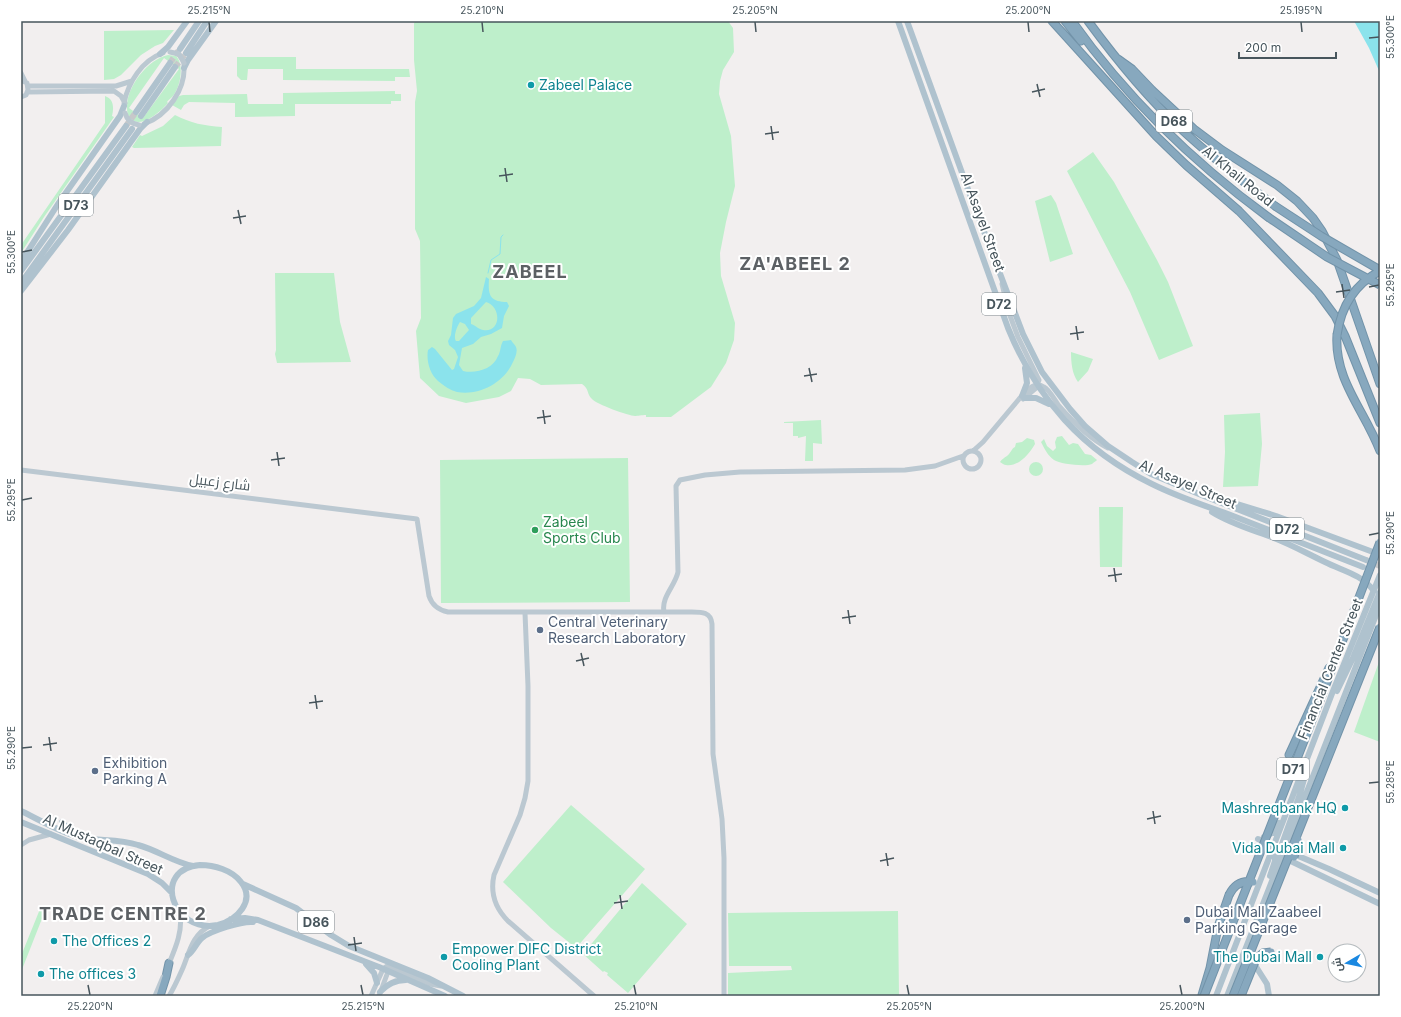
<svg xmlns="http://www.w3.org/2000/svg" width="1401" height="1017" font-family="Inter,Cairo,sans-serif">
	<rect width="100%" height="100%" fill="#f2efef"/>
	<path fill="#beefcb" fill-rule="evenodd" d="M416 21H728L733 28 734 52 723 70 720 81 719 94 731 136 735 186 726 222 720 253 721 276 735 323 734 340 726 363 711 387 671 417H646V415C642 415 637 416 635 416 629 416 596 404 592 399 586 393 590 390 582 384L541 385 530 379 518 378 511 391 499 397 466 403 439 396 420 378 416 331 421 318 420 241 415 229V102L417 91 414 60V23Z
		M174 30 163 43 155 46 141 55 121 75 114 79 104 80V31Z
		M168 55 176 56C185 65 180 90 171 98 170 99 168 100 167 102L168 103C161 111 142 129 131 119 128 116 127 113 127 108 126 87 148 59 168 55ZM164 58 179 69 143 118 129 108Z
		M237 57H296V69H409L410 77H395V81L283 80V69H248L247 80H241L237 76Z
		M395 91V94H401V101H391V104H295V116L235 117V103L189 102 184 105 181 110 172 105 179 96 183 95 247 94 248 104H283V93Z
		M105 96C114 99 114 108 112 116L114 117 44 217 21 253V245L105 123Z
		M175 115C190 123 205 126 222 127L221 146 134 148 132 147 140 135 142 136 163 126Z
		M1093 152 1114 182 1157 260 1168 282 1193 346 1159 360 1130 292 1067 171Z
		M1051 195 1056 203 1073 254 1050 262 1035 201Z
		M275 273H334L340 322 351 362 277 363 275 354 276 350Z
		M1071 352 1093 359 1088 371 1078 382C1072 374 1071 362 1071 352Z
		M1260 413 1262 444 1258 486 1223 487 1225 452 1224 415Z
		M821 420 822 444 813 443V461H805L806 436 798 438V436H793V423H784V422Z
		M1062 436 1069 445 1073 443 1078 444 1085 454 1091 455 1097 460C1096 461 1093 463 1092 464 1085 467 1060 464 1054 460 1048 456 1044 448 1041 442L1044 439 1047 446 1053 451 1056 448 1055 442 1057 437Z
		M1027 438 1034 440 1035 444C1030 453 1019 467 1006 465 1004 465 1002 463 1000 462 1002 459 1004 458 1007 456 1011 453 1011 449 1015 447L1016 443 1022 442Z
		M628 458 630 602 441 603 440 460Z
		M1029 469a7 7 0 1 1 14 0a7 7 0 1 1-14 0Z
		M1099 507H1123L1122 567H1100Z
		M1380 659V742L1354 732Z
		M571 805 645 869 576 948 551 928 503 882Z
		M642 883 687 924 628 993 607 975 608 973 604 971 603 972 583 954Z
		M40 909 45 911 21 972V956Z
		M898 911 899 996H728V973L792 970 791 966H729L728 913Z"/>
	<path fill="#8be3ec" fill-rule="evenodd" d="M1354 21H1380V73L1369 48Z
		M486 277 489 279C488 294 489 302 507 302L509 306 504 316 502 328 491 334 481 337 473 344 462 348 459 365 463 371C476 374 493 369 498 356 501 351 500 346 503 341L511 340C512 342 515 345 516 347 518 352 515 358 513 362 504 383 479 396 457 392 450 390 444 386 438 381 430 374 426 361 428 350L432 347 435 349 452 370 454 369 458 357 455 350 449 345 448 341 451 335 453 318 456 314 474 306 481 298ZM486 302C502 307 501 333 483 330 478 329 475 325 471 324V318ZM460 322 465 324 469 330 459 341H456C453 337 457 326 460 322Z"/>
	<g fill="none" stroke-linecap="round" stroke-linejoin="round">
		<path stroke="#8be3ec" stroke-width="1" d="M488 273 491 260 500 254 501 237 503 235"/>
		<path stroke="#c7c8ca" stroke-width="6" stroke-dasharray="6 3" stroke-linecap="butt" d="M170 63 179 50
			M175 67 186 53
			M126 126 136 112
			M1366 560 1380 566"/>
		<g stroke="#7293a9" stroke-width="9">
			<path id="highway" d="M1052 21 1156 136 1186 165 1239 211 1318 293 1335 316 1345 336 1380 423
				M1065 21 1081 41
				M1072 21C1126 97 1193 162 1268 217
				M1088 21C1116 59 1146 96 1180 128 1210 156 1242 181 1275 206
				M1118 59 1132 69 1152 90 1194 129 1222 150 1277 185 1297 201 1313 218 1322 231 1337 260 1380 384
				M1337 335C1334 380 1365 411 1380 451
				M1289 755 1329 668
				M1202 995 1210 968 1218 927 1229 895
				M160 996 166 977 169 963"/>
		</g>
		<path stroke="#bbc8d1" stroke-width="5" d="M21 73 25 81
			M21 80 27 83 28 90 26 95 21 97
			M28 86H116L132 81
			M28 92 114 91 121 96 125 103
			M124 103C128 83 142 60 163 53
			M144 124C168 115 186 89 184 64
			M1002 284 1009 313 1018 337 1039 380 1036 388 1023 399
			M963 460a9 9 0 1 1 18 0a9 9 0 1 1-18 0Z
			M973 451 983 442 1025 392C1031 387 1036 382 1044 387 1050 390 1055 401 1059 406 1073 422 1089 438 1108 448
			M21 470 417 519 429 596C432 605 438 610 448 612H692C702 612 711 612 712 624L713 754 722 819 724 858V996
			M664 612C661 597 675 586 678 572L676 486 680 480 705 475 740 472 905 470 935 466 963 456
			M525 613 528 686V781L525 798 520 815 494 875C490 893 495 908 508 921L594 996
			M21 845 29 840 51 834
			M168 966C175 949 183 932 180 913
			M155 996 163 977
			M169 996C174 988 178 979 182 970 189 954 192 934 210 926
			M371 996 383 969 387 966 430 984 441 986
			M379 996 389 969"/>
		<path stroke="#afc2ce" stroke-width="6" d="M898 21 1008 328C1037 399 1082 450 1152 484 1176 496 1202 505 1228 514 1273 532 1318 549 1363 567
			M907 21 969 192 1023 334 1042 372 1070 409 1085 426 1108 446 1132 462 1151 474 1199 494 1366 560
			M180 49 199 21
			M186 53 207 21
			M160 54 168 47 187 21
			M184 68 188 60 216 21
			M136 112 170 63
			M141 116 175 67
			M21 262 58 204 120 116 124 106
			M21 271 126 126
			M21 283 132 129
			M21 291 68 230 140 129 147 122
			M1022 396 1027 383 1025 368
			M1024 398H1036L1049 404
			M1221 499 1276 516 1373 552 1380 553
			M1212 512C1231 524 1253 530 1274 538 1292 545 1308 554 1325 562 1343 571 1361 574 1374 591
			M1337 691 1353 658 1380 592
			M21 811C40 820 63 834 83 838 102 841 120 839 138 845 157 850 173 862 193 866
			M21 822 148 874 162 883 172 893
			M62 822C67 831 78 829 82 837
			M1264 837 1274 832 1279 823
			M1258 839 1329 869 1380 893
			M1255 846 1272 852 1380 904
			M1281 852 1282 844 1300 794 1304 779
			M200 865C214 865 232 870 241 882 256 901 237 920 218 925 172 934 151 869 200 865Z
			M1270 876 1275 861V850
			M243 884 296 908 331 935 349 946 428 978 463 996
			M231 919 245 918 258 920 379 967 445 996
			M188 955C194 951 196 943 202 938 210 931 242 921 253 922
			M1253 962 1267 984 1269 996
			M366 964 374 973 377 983
			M380 992C388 984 395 980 406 980
			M1216 996 1333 691 1380 575
			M1227 996 1380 605"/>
		<use href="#highway" stroke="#87a8be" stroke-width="7"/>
		<g stroke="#7293a9" stroke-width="9" stroke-linecap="butt">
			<path id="highway-bridge" d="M1275 206 1321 236 1380 270
				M1268 217 1327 257 1380 285
				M1337 335C1341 307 1355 284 1380 271
				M1294 857 1298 840
				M1229 895C1234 885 1242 880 1253 882
				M1204 996 1322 695 1380 542
				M1233 996 1380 627
				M1241 996 1256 959 1263 953 1271 952"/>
		</g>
		<path stroke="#bbc8d1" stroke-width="5" d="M170 52 179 54 184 63
			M125 113C127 120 132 124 139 125"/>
		<use href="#highway-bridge" stroke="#87a8be" stroke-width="7"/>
	</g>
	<path fill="none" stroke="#47555c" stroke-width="1.5" d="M209 22 210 32M482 22 483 32M755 22 756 32M1028 22 1029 32M1301 22 1302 32M1369 38 1379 37M1037 84 1040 97M1032 92 1045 89M771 126 773 140M765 134 779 132M505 168 507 182M499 176 513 174M238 210 241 224M233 218 246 216M22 252 32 250M1342 284 1344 298M1369 287 1379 285M1336 292 1350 290M1076 326 1078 340M1070 334 1084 332M809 368 812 382M804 376 817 374M543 410 545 424M537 418 551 416M277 452 279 466M271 460 285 458M22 500 32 498M1369 535 1379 533M1114 568 1116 582M1108 576 1122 574M848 610 850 624M842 618 856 616M581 653 584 666M576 661 589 658M315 695 317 709M309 703 323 701M49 737 51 751M43 745 57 743M22 748 32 747M1369 783 1379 782M1153 811 1155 824M1147 819 1161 816M886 853 888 866M880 861 894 858M620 895 622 909M614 903 628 901M354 937 356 951M348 945 362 943M88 985 90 995M361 985 363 995M634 985 636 995M907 985 909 995M1180 985 1182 995"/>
	<g fill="#0f9aa8" stroke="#fff" stroke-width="1.5">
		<circle cx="531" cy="85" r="4"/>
		<circle cx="1345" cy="808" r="4"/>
		<circle cx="1343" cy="848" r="4"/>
		<circle cx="54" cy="941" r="4"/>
		<circle cx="444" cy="957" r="4"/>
		<circle cx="1320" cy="957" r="4"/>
		<circle cx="41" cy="974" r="4"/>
	</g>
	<circle fill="#2e9e5b" stroke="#fff" stroke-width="1.5" cx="535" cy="530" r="4"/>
	<g fill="#5c6f8a" stroke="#fff" stroke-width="1.5">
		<circle cx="540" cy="630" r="4"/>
		<circle cx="95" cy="771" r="4"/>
		<circle cx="1187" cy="920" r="4"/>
	</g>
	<g text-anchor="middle" stroke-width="4" stroke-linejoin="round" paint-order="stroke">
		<g fill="#fff" stroke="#7e888d" stroke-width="1">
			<rect x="1156" y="110" width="36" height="22" rx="3"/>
			<rect x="59" y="194" width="34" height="22" rx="3"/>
			<rect x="982" y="293" width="34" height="22" rx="3"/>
			<rect x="1270" y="518" width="34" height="22" rx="3"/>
			<rect x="1277" y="758" width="32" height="22" rx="3"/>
			<rect x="298" y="911" width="36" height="22" rx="3"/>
		</g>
		<g font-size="13" font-weight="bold" fill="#47555c">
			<text x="1174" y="126">D68</text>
			<text x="76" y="210">D73</text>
			<text x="999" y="309">D72</text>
			<text x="1287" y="534">D72</text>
			<text x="1293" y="774">D71</text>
			<text x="316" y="927">D86</text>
		</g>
		<g font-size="14" fill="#0d838f" stroke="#fff" text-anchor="start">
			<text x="539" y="90">Zabeel Palace</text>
			<text x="1337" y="813" text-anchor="end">Mashreqbank HQ</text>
			<text x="1335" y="853" text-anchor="end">Vida Dubai Mall</text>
			<text x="62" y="946">The Offices 2</text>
			<text x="452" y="954">Empower DIFC District<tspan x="452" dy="16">Cooling Plant</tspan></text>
			<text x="1312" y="962" text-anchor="end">The Dubai Mall</text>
			<text x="49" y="979">The offices 3</text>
		</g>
		<g font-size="14" fill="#47555c" stroke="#fff">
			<text transform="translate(1238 176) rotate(39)" y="5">Al Khail Road</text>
			<text transform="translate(983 222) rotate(70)" y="5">Al Asayel Street</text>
			<text transform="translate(220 482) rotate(7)" y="5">شارع زعبيل</text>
			<text transform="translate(1188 484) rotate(23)" y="5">Al Asayel Street</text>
			<text transform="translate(1330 669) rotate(-68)" y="5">Financial Center Street</text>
			<text transform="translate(103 844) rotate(24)" y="5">Al Mustaqbal Street</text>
		</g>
		<g font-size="14" fill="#27864d" stroke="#fff" text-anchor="start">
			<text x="543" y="527">Zabeel<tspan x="543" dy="16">Sports Club</tspan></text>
		</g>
		<g font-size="14" fill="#4e5e75" stroke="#fff" text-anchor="start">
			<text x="548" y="627">Central Veterinary<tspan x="548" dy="16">Research Laboratory</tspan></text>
			<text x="103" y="768">Exhibition<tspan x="103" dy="16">Parking A</tspan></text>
			<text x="1195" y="917">Dubai Mall Zaabeel<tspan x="1195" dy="16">Parking Garage</tspan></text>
		</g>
		<g font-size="18" font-weight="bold" letter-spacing="1" fill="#5c6064" stroke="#fff">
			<text x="795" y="270">ZA'ABEEL 2</text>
			<text x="530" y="278">ZABEEL</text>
			<text x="123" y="920">TRADE CENTRE 2</text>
		</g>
	</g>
	<rect width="1401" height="1017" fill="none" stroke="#ffffff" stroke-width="44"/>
	<g transform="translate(1347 963) rotate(261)"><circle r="19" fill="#ffffff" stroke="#b5bbbe"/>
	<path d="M0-3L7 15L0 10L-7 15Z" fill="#1a88e1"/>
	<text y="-6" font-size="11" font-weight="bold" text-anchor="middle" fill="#47555c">ش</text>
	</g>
	<path d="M1239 52v6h97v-6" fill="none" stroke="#47555c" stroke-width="2"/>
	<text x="1245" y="52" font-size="12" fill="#47555c" stroke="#ffffff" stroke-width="3" paint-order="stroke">200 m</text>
	<rect x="22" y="22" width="1357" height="973" fill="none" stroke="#47555c" stroke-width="1.5"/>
	<g font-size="10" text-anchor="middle" fill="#47555c">
		<text x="209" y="14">25.215°N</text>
		<text x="482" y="14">25.210°N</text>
		<text x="755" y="14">25.205°N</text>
		<text x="1028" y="14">25.200°N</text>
		<text x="1301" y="14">25.195°N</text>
		<text transform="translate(1390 37) rotate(-90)" y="4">55.300°E</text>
		<text transform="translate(11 252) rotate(-90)" y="4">55.300°E</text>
		<text transform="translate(1390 285) rotate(-90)" y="4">55.295°E</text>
		<text transform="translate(11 500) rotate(-90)" y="4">55.295°E</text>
		<text transform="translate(1390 533) rotate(-90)" y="4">55.290°E</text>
		<text transform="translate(11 748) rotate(-90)" y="4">55.290°E</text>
		<text transform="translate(1390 782) rotate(-90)" y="4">55.285°E</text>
		<text x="90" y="1010">25.220°N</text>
		<text x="363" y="1010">25.215°N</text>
		<text x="636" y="1010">25.210°N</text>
		<text x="909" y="1010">25.205°N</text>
		<text x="1182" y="1010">25.200°N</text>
	</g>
</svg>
